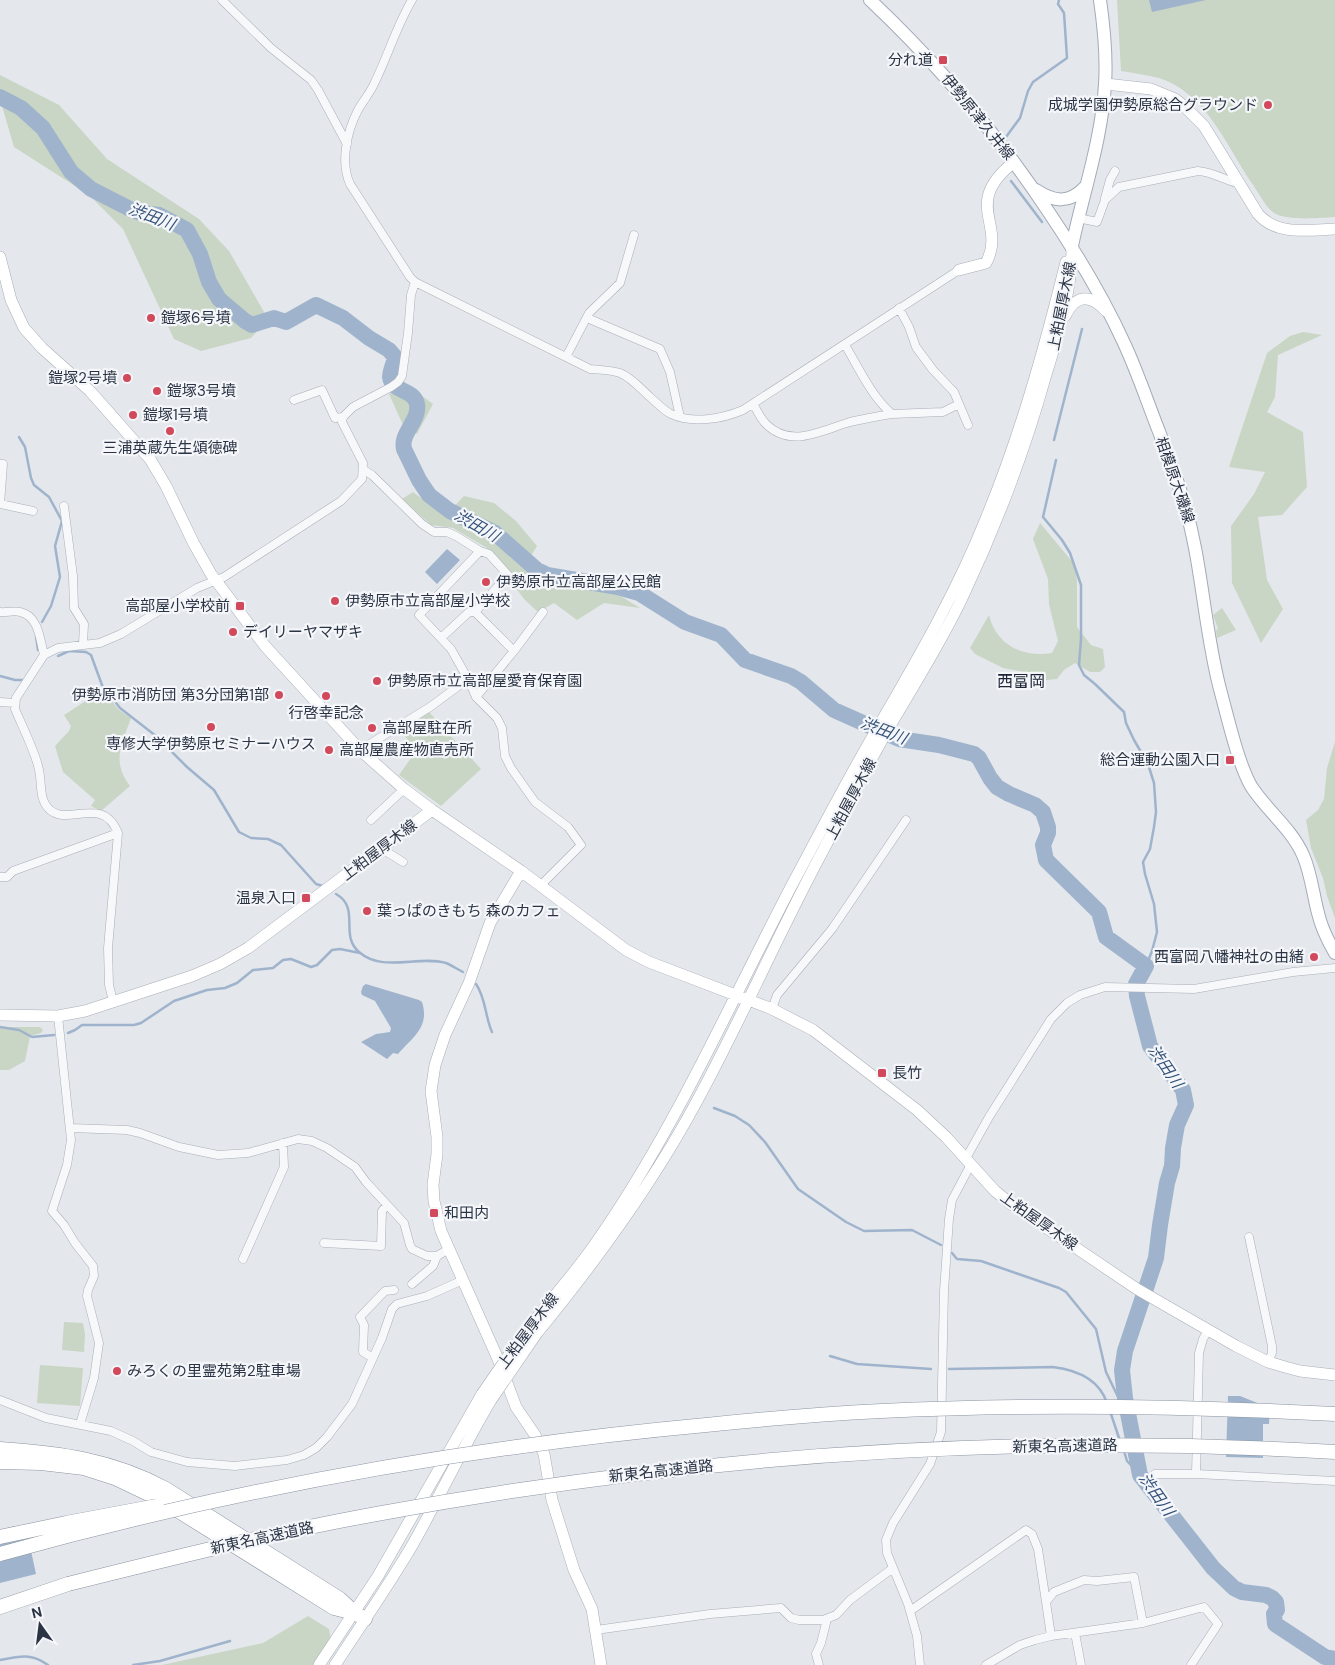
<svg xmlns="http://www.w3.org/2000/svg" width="1335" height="1665" font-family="'DM Sans','Noto Sans JP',sans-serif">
	<rect width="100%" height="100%" fill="#e4e7ec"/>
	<path fill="#c9d6c5" d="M1117 0H1335V217C1319 218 1288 221 1274 213 1265 207 1258 191 1251 182 1226 145 1206 93 1159 78 1147 75 1134 73 1121 71Z
		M0 75 59 105 107 159 199 219 229 251 268 319 251 338 201 351 174 339 123 229 89 195 14 147 0 99Z
		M1303 332 1322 335 1278 355 1275 397 1267 412 1303 432 1307 487 1282 515 1258 517 1267 580 1283 609 1261 643 1232 583 1231 526 1254 494 1265 472 1229 467 1267 353 1290 336Z
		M406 384 433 404 417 434 403 425 389 394Z
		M413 492 445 516 464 496 494 503 516 521 537 546 526 564 543 580 619 595 640 608 604 603 577 620 554 603 538 612 524 599 487 548 453 528 431 525 402 499Z
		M1040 523 1075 565 1077 581V627L1091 645 1103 649 1105 667 1100 672H1090L1075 663 1064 670 1057 679 1038 681 1024 672 1003 668 975 654 970 648 989 615C996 645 1023 658 1052 653L1058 641 1049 604 1048 579 1033 539Z
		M1222 608 1236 630 1217 638 1216 630 1218 629 1213 615Z
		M103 690 119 710 131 718C122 744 111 761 130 786L101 811 91 806 95 800 63 772 55 746 69 731 71 726 64 715Z
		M428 711 481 769 441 806 399 775 416 751 399 728Z
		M1335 742V918L1327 896 1323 878 1311 848 1306 820 1318 810 1324 799 1327 768Z
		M0 1027H40L43 1030 41 1033 30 1036 25 1061 9 1070H0Z
		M64 1322 83 1323 85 1334 84 1352 62 1350Z
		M40 1365 83 1368 80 1406 37 1403Z
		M308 1616 329 1629 331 1640 313 1665H162L263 1643Z"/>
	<path fill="#9fb4cc" d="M1149 0H1206L1152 12Z
		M447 549 460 560 437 584 425 572Z
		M366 984 419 1000 422 1002C430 1027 413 1037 398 1054L393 1053 387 1059 361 1042 376 1034 390 1032 391 1028 375 1001 362 995 361 992 363 986Z
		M1228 1396H1240L1270 1408 1269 1424H1263V1458L1226 1457Z
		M15 1526 28 1537 36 1574 0 1583V1530Z"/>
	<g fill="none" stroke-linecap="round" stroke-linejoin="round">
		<path stroke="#9fb4cc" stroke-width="2.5" d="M1006 137 1020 118 1028 91 1033 82 1067 58 1064 13 1058 4 1059 0
			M1011 181 1042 222
			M19 437 25 447 31 478 34 485 49 497 62 521 55 546 60 577 51 606 42 622
			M1054 440 1082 329
			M1056 460 1043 517 1062 540 1070 553 1081 585V639L1079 665 1084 675 1095 684 1124 712 1126 723 1134 740 1148 764 1154 783 1156 812 1154 827 1150 849 1143 862 1145 874 1154 904 1157 932 1152 951 1146 966
			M36 636 38 650
			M58 656 69 651 86 652 91 655 102 685 120 708 156 736 187 767 214 790 239 832 251 838 268 839 281 845 316 884 323 886
			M0 676 15 680H22
			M336 894C361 908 339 935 359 952 383 973 418 955 446 963 451 965 457 969 463 972
			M476 984C486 998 485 1017 492 1032
			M0 1027 19 1030 32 1037 54 1035
			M68 1033 75 1030 82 1025H134L141 1023 174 1001 207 990 225 988 237 983 253 970 273 968 283 960 291 959 311 967 317 965 332 950 340 949 360 953
			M714 1108 735 1116 749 1125 765 1142 798 1189 846 1222 864 1231 912 1230 941 1245
			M952 1253 957 1259 981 1261 1059 1288 1066 1292 1096 1329 1106 1372 1120 1401
			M830 1356 857 1364 931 1369
			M949 1369 1053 1367C1077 1370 1099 1379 1107 1403
			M1110 1411 1120 1441
			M1124 1451 1127 1461 1140 1475
			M0 1660C20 1656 31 1653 48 1665
			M133 1665 160 1661 230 1641"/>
		<path stroke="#9fb4cc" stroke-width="16" d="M0 97 21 108 43 128 71 172 91 189 132 210 141 213 159 215 187 230 200 254 209 282 219 299 245 321 252 325 274 318 286 322 316 305 343 318 369 338 389 350 395 357C394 363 390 371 390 377 392 392 414 389 417 404 420 421 400 433 404 449L419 480 429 495 450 511 495 533 537 570 547 575 618 587 639 593 685 622 721 635 745 660 791 676 801 682 834 710 899 739 939 745 974 754 979 758 990 778 997 787 1009 794 1035 805 1043 812 1048 827V833L1043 845 1046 860 1099 912 1106 937 1146 966 1136 984 1137 996 1150 1046 1183 1090 1186 1105 1177 1125 1173 1148 1172 1166 1167 1183 1160 1225 1156 1258 1125 1351 1122 1370 1125 1398 1140 1475 1213 1568 1234 1588 1242 1592 1266 1595 1272 1598 1276 1602 1277 1610 1274 1614 1275 1624 1325 1657 1335 1659"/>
		<g stroke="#a9aeb7" stroke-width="9">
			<path id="street" d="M222 0 271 48 311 80 318 90 347 144
				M1105 198 1110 180 1115 171
				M1078 218 1097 222 1105 200 1119 187 1198 171C1213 172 1224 180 1238 183
				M415 282 590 369C600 370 611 370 620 373 632 378 641 389 650 397 657 403 663 410 671 414 692 424 722 419 743 410L959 270
				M899 308 909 327 916 347 933 370 954 392 968 425
				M587 318 660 349 670 372 680 417
				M845 345C859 368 871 396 892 414L943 412 959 404
				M566 357 589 313 620 283 634 235
				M294 400 322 390 335 418 343 417
				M753 404C757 410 760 418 766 424 791 449 822 430 850 422 864 419 878 416 892 414
				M0 464H3L0 504
				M364 470 372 475 422 524 434 532H447L456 536 480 551 489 554 508 575 475 612
				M0 504 33 511
				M64 506 73 576 74 608 84 624 83 644
				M0 612C6 613 14 610 20 612 39 616 40 640 44 655
				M441 638 469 612H475L514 651
				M476 697 468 679 451 649 419 615 480 551
				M0 702 15 703
				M360 750 430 707 468 679
				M371 820 404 789
				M382 849 403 862
				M0 877H7L13 871 118 833
				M540 886 581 845 568 827 535 802 511 768 505 756 502 728 497 718 476 697 514 651 543 612
				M113 1001 109 985 108 948 118 833C102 793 67 829 48 808 39 798 42 783 39 770 36 753 22 726 15 709L16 698 44 655 58 648 100 643 121 634 197 588 224 577 341 501 362 479 363 463 342 422 343 417 353 407 391 387 398 382 402 376 408 333 411 295 415 282 410 277 350 184C340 162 347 131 358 110 363 101 370 93 374 84 388 56 396 27 412 0
				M772 1009 777 995 832 929 906 820
				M58 1016 71 1140 67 1165 52 1211 64 1225 75 1243 93 1266 94 1276 88 1290 87 1296 99 1343 94 1378 80 1424
				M70 1128 127 1130 140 1133 179 1147 218 1155 248 1153 298 1139 312 1141 327 1148 355 1167 366 1182 404 1223 410 1245 412 1249 427 1256H437L449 1249
				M965 1160 989 1117 1051 1019 1067 1003 1080 995 1105 987 1194 989 1293 972 1335 968
				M1249 1237 1272 1346V1353L1268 1362
				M324 1243 381 1246 382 1211 387 1205
				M243 1259 284 1167 283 1143
				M412 1284 433 1266 437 1256
				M373 1358 363 1352 364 1325 360 1317 385 1291 394 1290
				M0 1400 46 1418 111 1431 133 1441 151 1452 187 1462 235 1466 287 1460 304 1455 316 1448 327 1437 352 1404 382 1338 392 1309 397 1304 427 1296 463 1280
				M1155 1474H1196L1335 1481
				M1196 1474 1199 1353 1203 1339 1208 1330
				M910 1611 1026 1530 1032 1534 1038 1549 1046 1602
				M596 1630 710 1614 781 1608 791 1618 799 1620H823L836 1615 850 1600 893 1568
				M1075 1633 1081 1665
				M1051 1636 1046 1602 1054 1592 1084 1580 1097 1581 1134 1577 1143 1623
				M819 1665 816 1654 821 1643 827 1619
				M920 1665 917 1636 908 1604 887 1553 886 1540 893 1523 930 1464 941 1432 944 1291 949 1219 952 1200 970 1166
				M986 1665 1020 1645 1035 1640 1051 1636 1143 1623 1204 1607 1218 1624 1191 1665"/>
		</g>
		<g stroke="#a9aeb7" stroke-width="12">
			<path id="secondary" d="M1106 84 1151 89 1175 99 1184 106 1204 126 1258 214C1277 236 1308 230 1335 229
				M0 257 11 300 24 328 42 348 90 391 150 459 166 486 194 544 211 574 265 646 360 750 404 789 432 810 521 871 626 950 649 962 772 1009 813 1030 917 1110 946 1137 995 1191 1011 1204 1137 1289 1236 1346 1268 1362 1285 1367 1300 1371 1335 1375
				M959 270 986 263C1007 224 961 204 1014 162
				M1065 316C1076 294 1090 294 1106 311
				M521 871 490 923 469 983 445 1035 435 1065 431 1091 437 1137V1154L433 1185 434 1201 441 1231 498 1359 516 1407 535 1435 544 1454 552 1500 574 1570 592 1609 601 1665
				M0 1015 58 1016 85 1011 192 976 220 964 248 948 432 810
				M529 1327C550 1301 573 1275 593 1247 673 1134 729 1005 793 883 817 838 840 794 865 750 908 675 953 601 985 521 1020 437 1044 350 1066 262
				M537 1333C597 1260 652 1185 697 1101 740 1022 776 939 818 860 843 813 867 765 894 719 918 678 943 639 963 596 996 526 1024 453 1045 378 1058 335 1072 291 1072 246
				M319 1665 378 1576 482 1394
				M335 1665C361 1625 389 1585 413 1544 440 1496 463 1447 491 1400"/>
		</g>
		<g stroke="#a3abb8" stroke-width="14">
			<path id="primary" d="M870 0C938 64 997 134 1048 211 1077 254 1103 297 1124 343 1138 373 1148 404 1160 434 1167 455 1176 475 1182 496 1203 561 1203 627 1221 693 1228 719 1238 763 1251 786 1267 811 1291 828 1303 855 1311 873 1313 894 1318 913 1321 926 1328 941 1335 953
				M1036 190C1054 202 1069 204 1085 187
				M1072 246C1083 193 1102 139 1105 84 1107 56 1104 28 1100 0"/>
		</g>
		<g stroke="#8b94a3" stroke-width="15">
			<path id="highway" d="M0 1449C60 1453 112 1460 166 1489L340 1599 355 1613 365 1619
				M0 1462 41 1463 84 1468 115 1478 161 1500 334 1608 354 1613
				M0 1607 68 1584"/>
		</g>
		<use href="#street" stroke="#f7f8fa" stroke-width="8"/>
		<use href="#secondary" stroke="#fff" stroke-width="11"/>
		<use href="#primary" stroke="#fff" stroke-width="12"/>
		<use href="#highway" stroke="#fff" stroke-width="14"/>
		<g stroke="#a9aeb7" stroke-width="12" stroke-linecap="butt">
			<path id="secondary-bridge" d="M482 1394 513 1349 529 1327
				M491 1400 537 1333"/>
		</g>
		<g stroke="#8b94a3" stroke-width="15" stroke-linecap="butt">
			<path id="highway-bridge" d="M0 1537 66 1523 157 1506
				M0 1554C230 1490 467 1447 706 1425 764 1419 823 1414 881 1411 1032 1404 1184 1406 1335 1414
				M68 1584C172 1558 276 1532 382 1513 696 1455 1016 1433 1335 1452"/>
		</g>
		<use href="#secondary-bridge" stroke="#fff" stroke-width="11"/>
		<use href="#highway-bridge" stroke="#fff" stroke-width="14"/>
	</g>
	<g fill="#d1495b" stroke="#f4f6f9" stroke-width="2">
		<rect x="938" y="55" width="10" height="10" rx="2.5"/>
		<circle cx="1268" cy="105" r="5"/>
		<circle cx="151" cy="318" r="5"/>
		<circle cx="127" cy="378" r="5"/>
		<circle cx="157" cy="391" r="5"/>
		<circle cx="133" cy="415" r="5"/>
		<circle cx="170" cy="431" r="5"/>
		<circle cx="486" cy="582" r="5"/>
		<circle cx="335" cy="601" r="5"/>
		<rect x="235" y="601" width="10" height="10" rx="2.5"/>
		<circle cx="233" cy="632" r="5"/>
		<circle cx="377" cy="681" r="5"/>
		<circle cx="279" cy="695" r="5"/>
		<circle cx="326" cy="696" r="5"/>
		<circle cx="211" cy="727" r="5"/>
		<circle cx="372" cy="728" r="5"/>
		<circle cx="329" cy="750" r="5"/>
		<rect x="1225" y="755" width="10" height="10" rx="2.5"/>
		<rect x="301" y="893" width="10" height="10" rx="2.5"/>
		<circle cx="367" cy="911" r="5"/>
		<circle cx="1314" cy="957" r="5"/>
		<rect x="877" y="1068" width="10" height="10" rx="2.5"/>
		<rect x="429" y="1208" width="10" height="10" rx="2.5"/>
		<circle cx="117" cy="1371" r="5"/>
	</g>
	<g text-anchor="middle" stroke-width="4.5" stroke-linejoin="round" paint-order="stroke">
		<g font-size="15" fill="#2b3445" stroke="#f4f6f9" text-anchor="start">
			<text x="933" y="65" text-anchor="end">分れ道</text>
			<text x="1258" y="110" text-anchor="end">成城学園伊勢原総合グラウンド</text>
			<text x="161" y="323">鎧塚6号墳</text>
			<text x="117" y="383" text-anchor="end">鎧塚2号墳</text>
			<text x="167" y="396">鎧塚3号墳</text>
			<text x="143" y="420">鎧塚1号墳</text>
			<text x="170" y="453" text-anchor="middle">三浦英蔵先生頌徳碑</text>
			<text x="496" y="587">伊勢原市立高部屋公民館</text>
			<text x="345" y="606">伊勢原市立高部屋小学校</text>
			<text x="230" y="611" text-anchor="end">高部屋小学校前</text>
			<text x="243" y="637">デイリーヤマザキ</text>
			<text x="387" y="686">伊勢原市立高部屋愛育保育園</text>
			<text x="269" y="700" text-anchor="end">伊勢原市消防団 第3分団第1部</text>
			<text x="326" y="718" text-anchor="middle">行啓幸記念</text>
			<text x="382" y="733">高部屋駐在所</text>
			<text x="211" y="749" text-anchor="middle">専修大学伊勢原セミナーハウス</text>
			<text x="339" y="755">高部屋農産物直売所</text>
			<text x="1220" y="765" text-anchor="end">総合運動公園入口</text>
			<text x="296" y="903" text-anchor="end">温泉入口</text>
			<text x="377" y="916">葉っぱのきもち 森のカフェ</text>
			<text x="1304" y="962" text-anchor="end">西富岡八幡神社の由緒</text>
			<text x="892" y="1078">長竹</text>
			<text x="444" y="1218">和田内</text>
			<text x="127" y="1376">みろくの里霊苑第2駐車場</text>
		</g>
		<g font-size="15" fill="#2b3445" stroke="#f4f6f9">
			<text transform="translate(978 117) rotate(51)" y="5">伊勢原津久井線</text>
			<text transform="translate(1062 306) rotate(-79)" y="5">上粕屋厚木線</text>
			<text transform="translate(1175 480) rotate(71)" y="5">相模原大磯線</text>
			<text transform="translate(851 799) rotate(-62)" y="5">上粕屋厚木線</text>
			<text transform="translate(379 850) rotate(-37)" y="5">上粕屋厚木線</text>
			<text transform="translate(1039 1221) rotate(35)" y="5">上粕屋厚木線</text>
			<text transform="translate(528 1331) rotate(-53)" y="5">上粕屋厚木線</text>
			<text transform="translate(1065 1446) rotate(-1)" y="5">新東名高速道路</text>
			<text transform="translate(661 1471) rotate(-6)" y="5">新東名高速道路</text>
			<text transform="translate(262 1538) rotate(-12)" y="5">新東名高速道路</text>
		</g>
		<g font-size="16" font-style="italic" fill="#34527a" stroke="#f4f6f9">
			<text transform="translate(152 216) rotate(21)" y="6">渋田川</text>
			<text transform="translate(477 525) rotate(30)" y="6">渋田川</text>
			<text transform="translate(884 730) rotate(21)" y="6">渋田川</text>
			<text transform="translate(1166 1066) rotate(56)" y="6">渋田川</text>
			<text transform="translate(1157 1494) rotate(55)" y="6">渋田川</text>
		</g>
		<g font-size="16" fill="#1d2536" stroke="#f4f6f9">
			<text x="1021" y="687">西富岡</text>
		</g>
	</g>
	<g transform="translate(40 1625) rotate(346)" stroke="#f4f6f9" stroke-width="4" paint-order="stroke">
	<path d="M0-4L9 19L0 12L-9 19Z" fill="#2b3445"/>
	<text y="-8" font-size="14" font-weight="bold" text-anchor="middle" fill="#2b3445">N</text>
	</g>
</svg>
